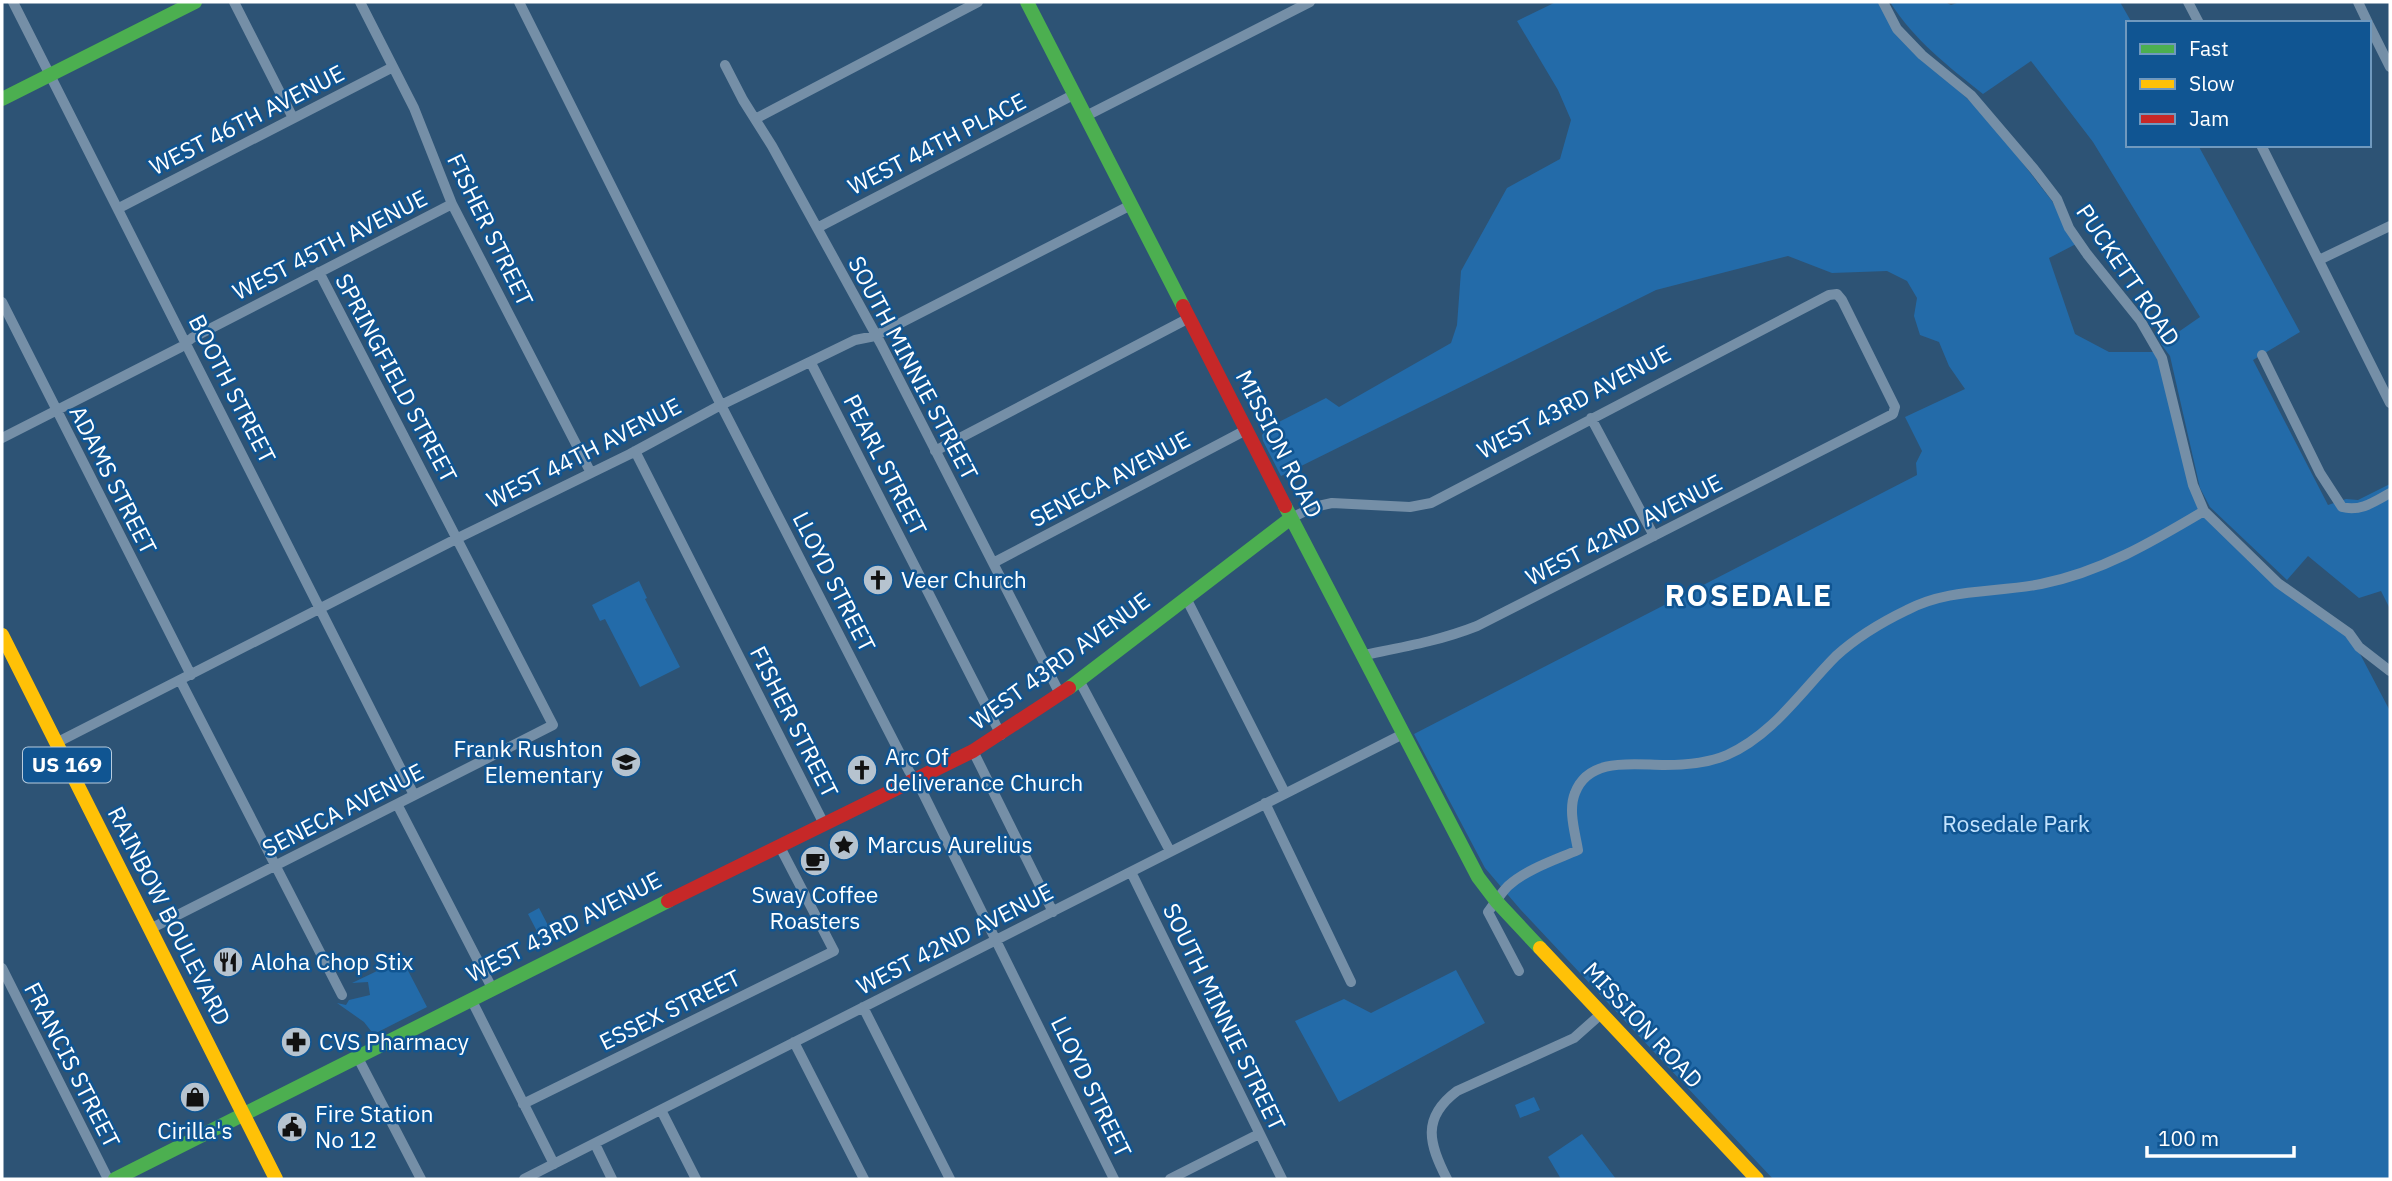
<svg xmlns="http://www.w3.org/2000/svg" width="2392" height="1181" font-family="'IBM Plex Sans',sans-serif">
	<rect width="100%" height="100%" fill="#2d5375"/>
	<path fill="#236ba9" d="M1556 2H1880L1939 72 1975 106 2014 152 2052 201 2076 244 2049 258 2075 334 2109 352H2157L2204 511 2278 583 2349 633 2390 711V1179H1773L1520 909 1485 868 1414 734 1917 475 1916 463 1922 451 1905 417 1965 389 1949 366 1939 342 1920 335 1914 316 1917 298 1907 281 1887 271 1832 273 1788 256 1656 290 1281 476 1263 441 1262 435 1267 428 1326 398 1339 407 1451 343 1457 325 1461 271 1507 188 1560 159 1571 120 1558 90 1517 21Z
		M1890 2H1945L1951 5 1960 2H2120L2132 23H2128V145H2198L2300 332 2253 360 2328 505 2346 499 2358 500 2390 484V609L2381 591 2359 598 2308 556 2287 580 2210 507 2200 488 2170 356 2161 344 2200 317 2093 142 2031 61 1983 94C1948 66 1914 40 1890 2Z
		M639 581 647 598 645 599 680 667 640 687 605 619 600 621 592 605Z
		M539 908 554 937 543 943 528 914Z
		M402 959 427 1007 378 1032 371 1031 364 1022 337 1003 346 1005 349 1000 370 995 368 982 352 983Z
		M1456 970 1485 1023 1339 1102 1295 1021 1344 999 1371 1013Z
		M1534 1097 1540 1110 1520 1118 1515 1105Z
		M1582 1134 1616 1179H1561L1548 1157Z"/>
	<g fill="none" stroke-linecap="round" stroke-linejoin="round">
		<path stroke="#758fa7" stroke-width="10" d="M13 2 414 795
			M234 2 293 118
			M360 2 414 108 452 204 591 473
			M519 2 721 405 909 771 921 789 1114 1179
			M1883 2 1897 29 1922 55 1971 95 2034 169 2057 199 2069 228 2087 254 2140 320 2162 358 2193 485 2204 511 2278 583 2349 633 2359 647 2390 671
			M2188 2 2199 23
			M2358 2 2368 23
			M2369 25 2390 67
			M725 65 743 100 772 146 881 344 1060 694
			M1086 116 1310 2
			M755 119 978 2
			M2261 145 2390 403
			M119 208 393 67
			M817 228 1075 94
			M2319 260 2390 226
			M2 302 191 675
			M2262 355 2320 473 2342 507C2360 512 2374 502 2390 493
			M811 363 1001 735
			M1591 418 1654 536
			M2 438 181 347 192 338 452 204
			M635 451 824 824
			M935 451 1189 318
			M1291 518 1314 507 1332 503 1410 507 1431 503 1829 295 1837 294 1842 300 1895 407 1893 414 1477 626C1439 641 1403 647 1364 655
			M993 563 1246 430
			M1186 598 1285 793
			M180 680 342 995
			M1079 680 1170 851
			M56 743 458 538 630 454 717 407 855 340 875 336 1131 205
			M973 751 1053 912
			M1265 803 1351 982
			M397 804 492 988
			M1131 872 1282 1179
			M150 929 553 725 319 272
			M2 968 108 1179
			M1519 971 1488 912C1494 904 1501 893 1508 886 1527 869 1555 860 1578 850 1575 832 1568 810 1575 793 1589 756 1635 765 1665 765 1685 765 1708 763 1727 755 1773 735 1802 690 1836 656 1857 637 1882 622 1907 610 1948 588 1996 593 2041 584 2101 572 2152 542 2204 511
			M471 999 554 1164
			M863 1007 950 1179
			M794 1042 864 1179
			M357 1056 421 1179
			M523 1104 834 951 779 845
			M661 1110 696 1179
			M595 1144 612 1179
			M524 1179 1403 734
			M1170 1179 1259 1134
			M1447 1179C1429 1144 1421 1118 1457 1091L1574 1038 1601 1014"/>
		<path stroke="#4caf50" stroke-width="14" d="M1027 2 1183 306
			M2 99 195 2
			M1285 506 1478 877 1497 902 1540 948
			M1069 688 1291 518
			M115 1179 668 901"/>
		<path stroke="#ffc107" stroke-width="14" d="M2 635 276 1179
			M1540 948 1757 1179"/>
		<path stroke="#c62828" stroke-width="14" d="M1183 306 1285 506
			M668 901 973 751 1069 688"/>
	</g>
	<defs>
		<g id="church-disc" transform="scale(1.575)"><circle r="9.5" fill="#b6c3cf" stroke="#105592"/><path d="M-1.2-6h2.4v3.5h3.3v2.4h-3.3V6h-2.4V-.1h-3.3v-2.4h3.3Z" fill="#111"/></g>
		<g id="school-disc" transform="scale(1.575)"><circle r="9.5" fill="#b6c3cf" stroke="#105592"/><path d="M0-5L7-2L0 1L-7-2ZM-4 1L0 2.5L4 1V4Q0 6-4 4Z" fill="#111"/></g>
		<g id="sight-disc" transform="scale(1.575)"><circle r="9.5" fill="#b6c3cf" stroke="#105592"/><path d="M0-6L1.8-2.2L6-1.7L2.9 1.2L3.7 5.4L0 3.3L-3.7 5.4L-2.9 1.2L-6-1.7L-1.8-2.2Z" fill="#111"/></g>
		<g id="cafe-disc" transform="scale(1.575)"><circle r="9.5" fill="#b6c3cf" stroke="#105592"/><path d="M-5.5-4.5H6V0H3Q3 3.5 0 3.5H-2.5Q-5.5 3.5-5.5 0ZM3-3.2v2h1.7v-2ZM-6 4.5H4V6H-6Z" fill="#111"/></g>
		<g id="restaurant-disc" transform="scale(1.575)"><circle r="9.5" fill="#b6c3cf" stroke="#105592"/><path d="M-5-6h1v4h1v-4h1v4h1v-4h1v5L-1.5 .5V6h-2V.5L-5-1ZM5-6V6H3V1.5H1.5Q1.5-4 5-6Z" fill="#111"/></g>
		<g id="pharmacy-disc" transform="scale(1.575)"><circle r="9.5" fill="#b6c3cf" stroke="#105592"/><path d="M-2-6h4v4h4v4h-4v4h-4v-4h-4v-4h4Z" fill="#111"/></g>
		<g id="shop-disc" transform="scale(1.575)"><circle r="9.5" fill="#b6c3cf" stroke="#105592"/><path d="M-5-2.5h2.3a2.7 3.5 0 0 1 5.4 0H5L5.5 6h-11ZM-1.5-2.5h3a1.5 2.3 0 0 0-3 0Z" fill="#111"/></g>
		<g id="civic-disc" transform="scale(1.575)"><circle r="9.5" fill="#b6c3cf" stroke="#105592"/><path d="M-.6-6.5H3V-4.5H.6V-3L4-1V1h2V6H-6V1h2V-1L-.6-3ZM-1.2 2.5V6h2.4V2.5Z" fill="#111"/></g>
	</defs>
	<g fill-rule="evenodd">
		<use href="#church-disc" x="878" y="580"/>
		<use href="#school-disc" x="626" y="762"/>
		<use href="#church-disc" x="862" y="770"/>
		<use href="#sight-disc" x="844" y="845"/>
		<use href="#cafe-disc" x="815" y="861"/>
		<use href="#restaurant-disc" x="228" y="962"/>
		<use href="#pharmacy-disc" x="296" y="1042"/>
		<use href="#shop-disc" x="195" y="1097"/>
		<use href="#civic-disc" x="292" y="1127"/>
	</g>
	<g text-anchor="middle" stroke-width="5" stroke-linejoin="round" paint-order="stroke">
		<rect fill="#105592" stroke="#b7ccde" stroke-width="2" x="23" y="747.5" width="88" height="35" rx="5"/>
		<g font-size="21" font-weight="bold" fill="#fff">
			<text x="67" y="772">US 169</text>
		</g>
		<g font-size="23" fill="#fff" stroke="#105592">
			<text transform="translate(247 120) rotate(-27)" y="8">WEST 46TH AVENUE</text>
			<text transform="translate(937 144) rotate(-27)" y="8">WEST 44TH PLACE</text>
			<text transform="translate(490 230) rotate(64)" y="8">FISHER STREET</text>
			<text transform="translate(330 245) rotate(-27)" y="8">WEST 45TH AVENUE</text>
			<text transform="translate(2128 275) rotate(56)" y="8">PUCKETT ROAD</text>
			<text transform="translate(913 368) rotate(62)" y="8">SOUTH MINNIE STREET</text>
			<text transform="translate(396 378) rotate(62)" y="8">SPRINGFIELD STREET</text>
			<text transform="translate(232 389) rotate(63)" y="8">BOOTH STREET</text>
			<text transform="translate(1574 402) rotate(-28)" y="8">WEST 43RD AVENUE</text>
			<text transform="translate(1279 444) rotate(63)" y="8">MISSION ROAD</text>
			<text transform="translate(584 453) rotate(-27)" y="8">WEST 44TH AVENUE</text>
			<text transform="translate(885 465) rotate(63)" y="8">PEARL STREET</text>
			<text transform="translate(1110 479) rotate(-28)" y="8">SENECA AVENUE</text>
			<text transform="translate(113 480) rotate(63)" y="8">ADAMS STREET</text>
			<text transform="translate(1624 530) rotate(-27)" y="8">WEST 42ND AVENUE</text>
			<text transform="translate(834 582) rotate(63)" y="8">LLOYD STREET</text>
			<text transform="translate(1060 661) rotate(-36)" y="8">WEST 43RD AVENUE</text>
			<text transform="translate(794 722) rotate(63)" y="8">FISHER STREET</text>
			<text transform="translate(343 810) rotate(-27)" y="8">SENECA AVENUE</text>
			<text transform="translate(169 916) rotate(63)" y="8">RAINBOW BOULEVARD</text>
			<text transform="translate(564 927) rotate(-27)" y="8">WEST 43RD AVENUE</text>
			<text transform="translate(955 939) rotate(-27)" y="8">WEST 42ND AVENUE</text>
			<text transform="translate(670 1010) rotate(-26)" y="8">ESSEX STREET</text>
			<text transform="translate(1224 1017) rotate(64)" y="8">SOUTH MINNIE STREET</text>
			<text transform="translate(1643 1025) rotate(47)" y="8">MISSION ROAD</text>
			<text transform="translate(72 1065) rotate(63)" y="8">FRANCIS STREET</text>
			<text transform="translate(1091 1087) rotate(64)" y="8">LLOYD STREET</text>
		</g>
		<g font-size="23" fill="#fff" stroke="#105592" text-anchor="start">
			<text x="901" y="588">Veer Church</text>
			<text x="603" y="757" text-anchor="end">Frank Rushton<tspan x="603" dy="26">Elementary</tspan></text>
			<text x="885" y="765">Arc Of<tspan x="885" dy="26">deliverance Church</tspan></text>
			<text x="867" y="853">Marcus Aurelius</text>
			<text x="815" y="903" text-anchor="middle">Sway Coffee<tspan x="815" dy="26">Roasters</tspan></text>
			<text x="251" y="970">Aloha Chop Stix</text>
			<text x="319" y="1050">CVS Pharmacy</text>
			<text x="315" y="1122">Fire Station<tspan x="315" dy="26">No 12</tspan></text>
			<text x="195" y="1139" text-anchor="middle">Cirilla's</text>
		</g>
		<g font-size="23" fill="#c3e3fe" stroke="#105592">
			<text x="2016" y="832">Rosedale Park</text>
		</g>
		<g font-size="30" font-weight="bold" letter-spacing="2" fill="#fff" stroke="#105592">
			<text x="1749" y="606">ROSEDALE</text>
		</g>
	</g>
	<rect width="2392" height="1181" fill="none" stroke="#ffffff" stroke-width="7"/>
	<rect x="2126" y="21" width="245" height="126" fill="#105592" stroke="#7099be" stroke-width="2"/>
	<rect x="2140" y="44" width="35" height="10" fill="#4caf50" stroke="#7099be" stroke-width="2"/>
	<text x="2189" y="56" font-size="21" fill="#ffffff">Fast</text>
	<rect x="2140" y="79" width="35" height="10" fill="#ffc107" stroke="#7099be" stroke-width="2"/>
	<text x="2189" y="91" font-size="21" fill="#ffffff">Slow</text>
	<rect x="2140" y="114" width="35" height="10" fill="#c62828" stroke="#7099be" stroke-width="2"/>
	<text x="2189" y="126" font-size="21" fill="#ffffff">Jam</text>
	<path d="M2147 1146v10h147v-10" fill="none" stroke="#ffffff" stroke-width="3.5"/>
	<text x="2158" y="1146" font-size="21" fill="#ffffff" stroke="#105592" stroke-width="5" paint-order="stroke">100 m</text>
</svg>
